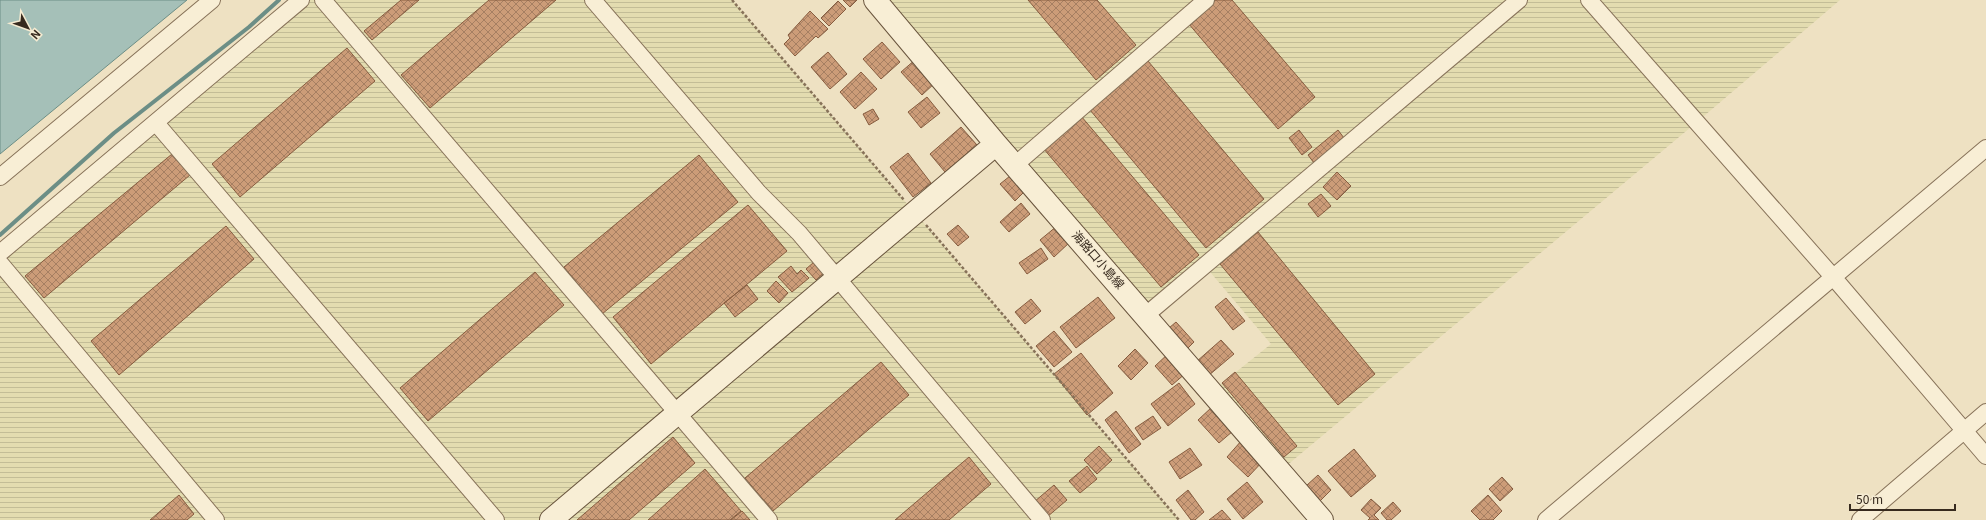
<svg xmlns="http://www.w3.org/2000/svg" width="1986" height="520" font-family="Georgia,'Noto Sans JP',serif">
	<defs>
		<pattern id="farmland-rules" width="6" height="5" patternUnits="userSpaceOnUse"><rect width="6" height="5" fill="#e3dcb0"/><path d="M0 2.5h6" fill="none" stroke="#c3bd97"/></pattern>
		<pattern id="building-cross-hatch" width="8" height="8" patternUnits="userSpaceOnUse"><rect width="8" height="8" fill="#cc9c78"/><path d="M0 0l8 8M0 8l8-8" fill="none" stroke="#a67f62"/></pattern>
	</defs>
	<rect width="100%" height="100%" fill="#eee1c2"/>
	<path fill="url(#farmland-rules)" d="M301 0H732L1179 520H0V253Z
		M887 0H1840L1697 122 1279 472 1211 392 1271 344 1205 266 1146 315Z"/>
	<path fill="#a5c0b8" stroke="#6c8e86" d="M0 0H187L0 154Z"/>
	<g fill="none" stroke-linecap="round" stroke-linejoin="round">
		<path stroke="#6c8e86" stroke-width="4" d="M0 235 114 133 249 27 279 0"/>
	</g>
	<path fill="url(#building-cross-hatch)" stroke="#865c3f" d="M401 0H419L372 40 364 31Z
		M489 0H556L430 108 401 75Z
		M843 0H857L850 7Z
		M1028 0H1097L1136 45 1096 80Z
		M1215 0H1232L1315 97 1278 129 1188 23Z
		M838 1 846 9 829 26 821 18Z
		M810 11 828 29 818 38 816 36 795 56 784 44 790 38 788 35Z
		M882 42 900 62 881 79 863 59Z
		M347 48 375 81 240 197 212 164Z
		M828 52 847 74 830 89 811 67Z
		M916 59 936 82 922 95 901 72Z
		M1148 61 1264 199 1206 248 1090 110Z
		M861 72 877 89 855 109 840 92Z
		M927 97 940 113 921 128 908 112Z
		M873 109 879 119 869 125 863 114Z
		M1081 116 1199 255 1161 287 1043 148Z
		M961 127 977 145 945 172 930 154Z
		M1299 130 1312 147 1302 155 1289 138Z
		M1338 130 1344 138 1314 163 1308 155Z
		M908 153 931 183 913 197 890 167Z
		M172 154 190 175 44 298 25 276Z
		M699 155 738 202 602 314 564 267Z
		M1337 172 1351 186 1337 200 1323 187Z
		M1010 176 1024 192 1015 201 1000 184Z
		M1321 194 1331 206 1318 217 1308 204Z
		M1021 203 1030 214 1009 232 1000 222Z
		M748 205 787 251 651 364 613 317Z
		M958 225 969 237 958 246 947 234Z
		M226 226 254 259 119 375 91 341Z
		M1057 226 1070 242 1054 257 1040 240Z
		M1258 232 1375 374 1338 405 1220 264Z
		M1041 248 1048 259 1027 274 1019 263Z
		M814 262 824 273 816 280 806 269Z
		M791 266 797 274 801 270 809 278 792 292 778 277Z
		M535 272 564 305 428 421 400 388Z
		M776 281 788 293 779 303 767 291Z
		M747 285 758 299 735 317 724 303Z
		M1098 297 1115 318 1076 348 1060 327Z
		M1226 298 1245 321 1233 330 1215 307Z
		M1031 299 1041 311 1025 324 1015 312Z
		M1176 322 1194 342 1187 349 1169 328Z
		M1054 331 1072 352 1054 367 1036 346Z
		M1221 340 1234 354 1208 376 1196 362Z
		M1135 349 1148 363 1131 380 1118 366Z
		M1081 353 1113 393 1087 415 1054 374Z
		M1169 353 1186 373 1172 385 1155 366Z
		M881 362 909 395 773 511 745 478Z
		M1235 372 1297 446 1284 457 1222 383Z
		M1179 383 1195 404 1168 426 1151 404Z
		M1212 407 1233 431 1219 443 1198 420Z
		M1116 411 1141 444 1129 453 1105 420Z
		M1153 416 1161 428 1143 440 1135 428Z
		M673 437 695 463 629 520H577Z
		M1242 440 1264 460 1248 477 1227 457Z
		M1099 446 1112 460 1097 474 1084 460Z
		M1190 448 1202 465 1180 479 1169 462Z
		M1354 449 1376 476 1351 497 1328 471Z
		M969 457 991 484 949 520H895Z
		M1087 466 1097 479 1080 493 1069 481Z
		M705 469 741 511 730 520H648Z
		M1318 475 1331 490 1320 501 1306 486Z
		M1502 477 1513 489 1500 501 1489 489Z
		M1247 482 1263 502 1243 519 1227 499Z
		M1054 485 1067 500 1047 517 1034 502Z
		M1188 490 1204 512 1195 520H1191L1176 500Z
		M179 495 194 514 187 520H150Z
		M1488 495 1502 511 1493 520H1480L1471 511Z
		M1371 499 1381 508 1374 515 1379 520H1368L1370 518 1361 510Z
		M1393 502 1401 511 1391 520H1387L1381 513Z
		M1222 510 1231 520H1209Z
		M742 511 750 520H731Z"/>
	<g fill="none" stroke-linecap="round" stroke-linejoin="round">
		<g stroke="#877259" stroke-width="18">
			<path id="street" d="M323 0 769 520
				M593 0 759 193 799 233 1042 520
				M1589 0 1834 278 1986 456
				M156 123 496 520
				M1015 165 1206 0
				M0 177 212 0
				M0 253 301 0
				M0 263 216 520
				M1146 315 1519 0
				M1546 520 1986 148
				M1860 520 1986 412"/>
		</g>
		<g stroke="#69543d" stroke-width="24">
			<path id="secondary" d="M875 0 996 144 1322 520
				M551 520 996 144"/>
		</g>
		<path stroke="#877259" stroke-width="2.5" stroke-dasharray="3 2" stroke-linecap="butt" d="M732 0 904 200
			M926 225 1179 520"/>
		<use href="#street" stroke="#f8eed5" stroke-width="16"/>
		<use href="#secondary" stroke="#f8eed5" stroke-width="22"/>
	</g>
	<g text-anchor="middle" stroke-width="3" stroke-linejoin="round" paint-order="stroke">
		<g font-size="12" fill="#372a1e" stroke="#f5ebd2">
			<text transform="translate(1098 260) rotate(49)" y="4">海路口小島線</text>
		</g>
	</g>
	<g transform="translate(28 28) rotate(131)" stroke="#f5ebd2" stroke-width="3" paint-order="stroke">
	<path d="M0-3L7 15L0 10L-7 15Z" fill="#372a1e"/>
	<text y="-6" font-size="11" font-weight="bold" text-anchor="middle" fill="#372a1e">N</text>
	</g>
	<path d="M1850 504v6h105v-6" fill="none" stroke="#372a1e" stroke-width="2"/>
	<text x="1856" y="504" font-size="12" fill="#372a1e" stroke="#f5ebd2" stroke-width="3" paint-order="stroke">50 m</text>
</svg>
